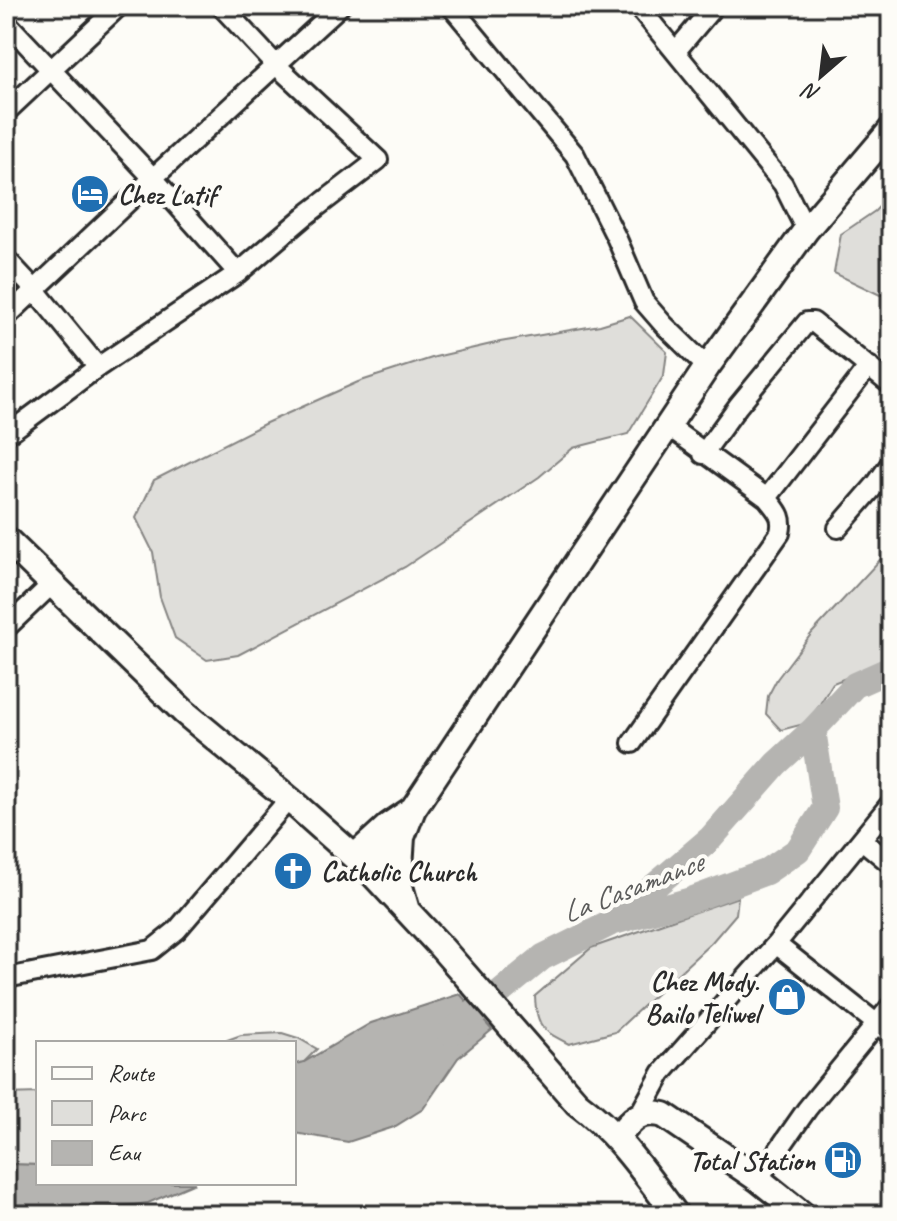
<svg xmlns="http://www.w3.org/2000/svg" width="897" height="1221" font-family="Caveat,sans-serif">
	<rect width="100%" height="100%" fill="#fdfcf7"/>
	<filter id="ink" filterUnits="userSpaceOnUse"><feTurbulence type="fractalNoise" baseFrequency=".0125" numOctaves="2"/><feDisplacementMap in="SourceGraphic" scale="16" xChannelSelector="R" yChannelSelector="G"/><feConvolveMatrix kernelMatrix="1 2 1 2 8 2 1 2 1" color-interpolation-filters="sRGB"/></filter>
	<g filter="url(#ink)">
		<path fill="#dfdeda" stroke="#858482" stroke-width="2" d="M891 194V294L880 295 834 273 841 234 875 211Z
			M630 316 667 352 664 375 628 434 573 448 539 477 405 567 238 655 207 660 175 638 160 597 153 552 136 518 154 480 266 423 358 382 435 357 500 342 600 325Z
			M891 548V660L833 683 808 723 781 730 766 714 768 696 777 679 812 633Z
			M738 897 736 914 712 942 615 1032 569 1044C543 1031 536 1027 535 996L591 948Z
			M282 1033 298 1038 317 1049 304 1062 294 1065V1043H219L241 1035Z
			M38 1093V1165L6 1164V1094Z"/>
		<path fill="#b5b4b1" stroke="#7e7d7b" stroke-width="2" d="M460 994 492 1030 458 1058 423 1109 394 1127 348 1142 294 1133V1065L304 1062 371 1023Z
			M6 1164 38 1165V1183H195L148 1203 81 1212 6 1214Z"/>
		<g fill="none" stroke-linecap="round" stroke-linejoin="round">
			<path stroke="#b5b4b1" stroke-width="26" d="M617 918 710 839 776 764 813 730
				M450 1033 543 957 611 923 691 900 766 872 798 850 825 808 813 730 855 685 891 669"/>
			<g stroke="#2b2b2b" stroke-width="24">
				<path id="minor" d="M451 6 575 155 617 239 644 302 664 325 707 367
					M638 6 783 184 806 230
					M6 22 153 178 238 273
					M676 51 714 6
					M6 112 119 6
					M6 259 35 290 98 367
					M6 317 153 178 340 6
					M6 435 98 367 238 273 305 216 378 160 276 65 221 6
					M703 454 738 406 807 322H813L891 385
					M767 498 869 366
					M838 528 877 483 891 463
					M6 628 52 584
					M632 743 780 533C784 516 777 511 767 498L668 426
					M862 840 891 864
					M776 944 891 1035
					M6 978 152 950 177 930 289 799
					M639 1115 662 1073 776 944 891 803
					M758 1179 807 1109 891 1006"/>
			</g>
			<g stroke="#2b2b2b" stroke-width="30">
				<path id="major" d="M6 539 184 712 289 799 370 871 440 946 577 1103C619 1134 645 1174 676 1215
					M402 837 399 883 406 907
					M354 857 388 826 413 809
					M370 871 402 837 413 809 707 367 806 230 891 130
					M617 1138C632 1119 639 1109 664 1115L758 1179 803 1215"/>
			</g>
			<use href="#minor" stroke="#fdfcf7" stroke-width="18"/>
			<use href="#major" stroke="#fdfcf7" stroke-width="24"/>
		</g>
	</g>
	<defs>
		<g id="hotel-disc" transform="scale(2)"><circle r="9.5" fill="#1f6fb2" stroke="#fdfcf7"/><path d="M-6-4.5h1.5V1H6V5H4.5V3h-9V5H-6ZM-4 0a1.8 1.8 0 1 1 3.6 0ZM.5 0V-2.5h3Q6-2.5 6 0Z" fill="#fff"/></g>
		<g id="church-disc" transform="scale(2)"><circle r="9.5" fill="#1f6fb2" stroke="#fdfcf7"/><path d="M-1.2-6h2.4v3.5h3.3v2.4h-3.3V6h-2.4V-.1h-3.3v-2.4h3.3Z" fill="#fff"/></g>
		<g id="shop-disc" transform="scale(2)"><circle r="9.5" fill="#1f6fb2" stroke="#fdfcf7"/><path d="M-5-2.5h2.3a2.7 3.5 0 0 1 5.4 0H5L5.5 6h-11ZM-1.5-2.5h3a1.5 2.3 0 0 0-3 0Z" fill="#fff"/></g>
		<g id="fuel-disc" transform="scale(2)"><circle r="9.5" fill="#1f6fb2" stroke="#fdfcf7"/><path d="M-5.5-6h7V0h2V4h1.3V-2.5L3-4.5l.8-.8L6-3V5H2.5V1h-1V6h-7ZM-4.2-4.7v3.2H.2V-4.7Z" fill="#fff"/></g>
	</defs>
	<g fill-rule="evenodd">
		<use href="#hotel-disc" x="90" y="194"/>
		<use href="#church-disc" x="293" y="871"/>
		<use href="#shop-disc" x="787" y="997"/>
		<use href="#fuel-disc" x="843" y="1160"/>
	</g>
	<g text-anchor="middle" stroke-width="8" stroke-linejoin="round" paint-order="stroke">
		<g font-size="28" font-weight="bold" fill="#2b2b2b" stroke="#fdfcf7" text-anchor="start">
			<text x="118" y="204">Chez Latif</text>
			<text x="321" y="881">Catholic Church</text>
			<text x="759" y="991" text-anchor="end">Chez Mody.<tspan x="759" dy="32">Bailo Teliwel</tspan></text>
			<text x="815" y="1170" text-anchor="end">Total Station</text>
		</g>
		<g font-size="30" font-style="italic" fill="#5b5b5a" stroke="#fdfcf7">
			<text transform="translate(632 887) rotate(-21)" y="10">La Casamance</text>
		</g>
	</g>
	<rect width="897" height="1221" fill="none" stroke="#fdfcf7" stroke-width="32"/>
	<rect x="16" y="16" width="865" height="1189" fill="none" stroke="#2b2b2b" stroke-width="3" filter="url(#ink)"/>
	<rect x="36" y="1041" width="260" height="144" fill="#fdfcf7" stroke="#a9a8a5" stroke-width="2"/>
	<rect x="52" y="1067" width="40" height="12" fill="#fdfcf7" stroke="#a9a8a5" stroke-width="2"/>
	<text x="108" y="1081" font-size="24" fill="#2b2b2b">Route</text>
	<rect x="52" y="1101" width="40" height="24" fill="#dfdeda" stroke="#a9a8a5" stroke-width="2"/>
	<text x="108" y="1121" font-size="24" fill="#2b2b2b">Parc</text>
	<rect x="52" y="1141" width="40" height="24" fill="#b5b4b1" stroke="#a9a8a5" stroke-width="2"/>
	<text x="108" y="1161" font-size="24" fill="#2b2b2b">Eau</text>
	<g transform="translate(821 76) rotate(208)" stroke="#fdfcf7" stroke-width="6" paint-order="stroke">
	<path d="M0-6L14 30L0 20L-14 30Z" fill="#2b2b2b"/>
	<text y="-12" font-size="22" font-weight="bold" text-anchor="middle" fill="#2b2b2b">N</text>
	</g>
</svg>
